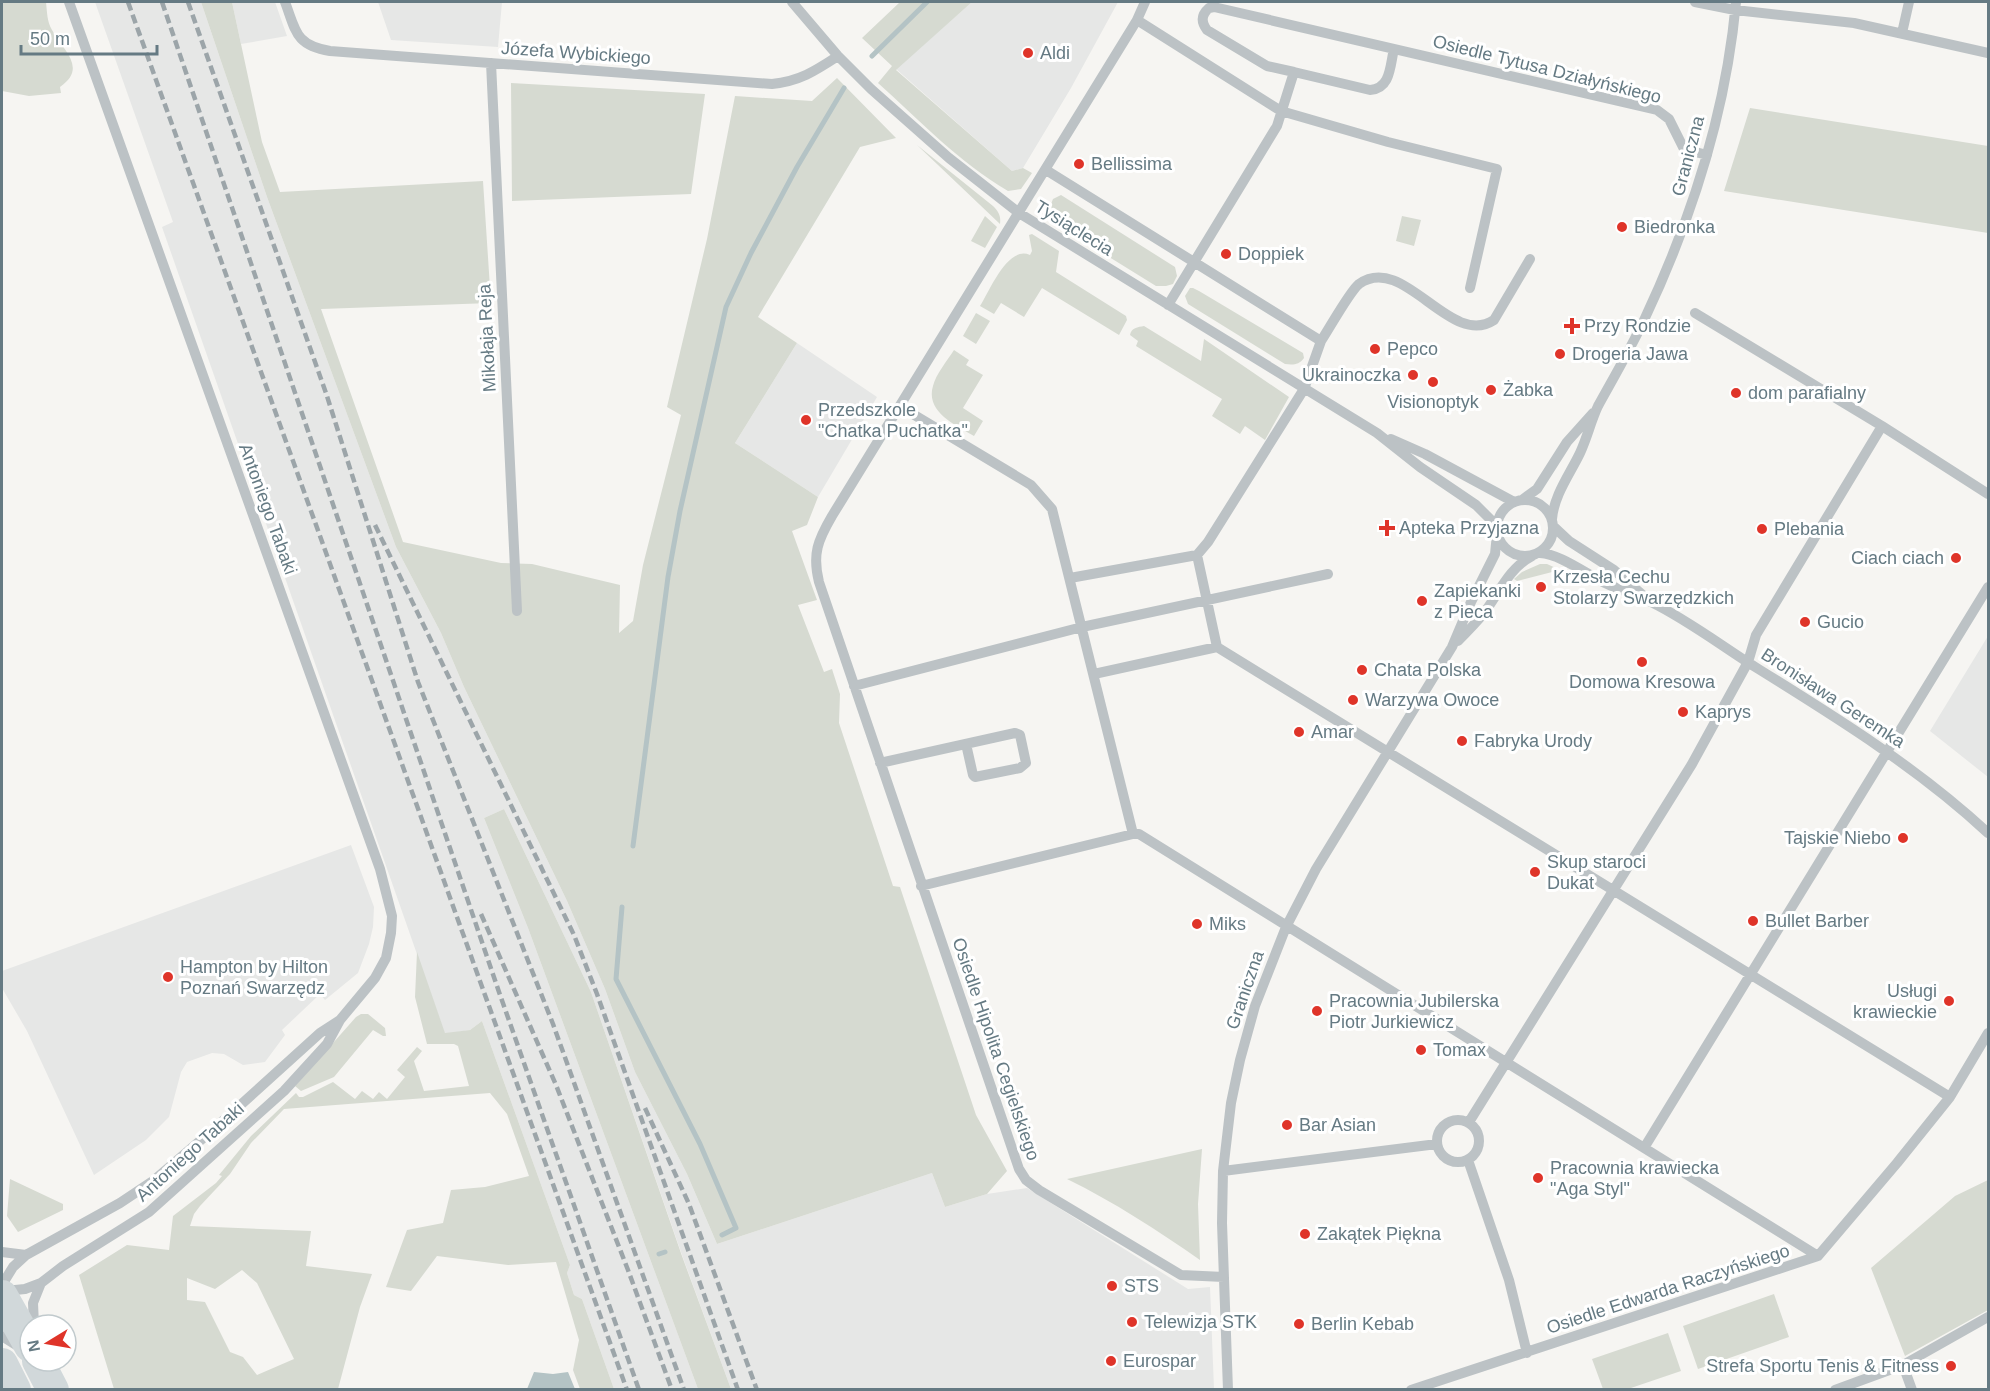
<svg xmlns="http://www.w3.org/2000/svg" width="1990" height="1391" font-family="Arial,sans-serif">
	<rect width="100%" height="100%" fill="#f6f5f2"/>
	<path fill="#e6e7e6" d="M95 2H201L267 197 396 547 441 633 464 687 567 901 605 989 635 1072 687 1174 717 1244 932 1173 945 1207 987 1194 1027 1188 1188 1289 1210 1287 1214 1389H731L682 1255 591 992 504 809 484 818 528 928 698 1389H614L582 1299 574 1295 567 1273 570 1265 482 1021 470 1030 445 1034 162 227 173 222Z
		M232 2H275L287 36 241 44Z
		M378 2H502L498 47 391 40Z
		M972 2H1118L1071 88 1023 168 1012 171 896 69Z
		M797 343 877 397 818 497 735 443Z
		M1988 636V777L1930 731Z
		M351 845 374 907 373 927 369 944 358 973 325 1000 320 994 282 1030 285 1035 265 1062 243 1065 224 1054 212 1053 187 1062 181 1072 169 1117 146 1140 94 1175 27 1031 2 988V971Z"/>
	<path fill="#d6dad1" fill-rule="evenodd" d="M2 2H46C47 11 47 22 52 30 63 50 88 68 60 87L61 93 29 96 2 91Z
		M201 2H232L262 142 280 192 483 181 491 303 321 309 403 542 501 563 532 564 620 585 619 633 633 621 643 565 681 415 667 407 707 239 735 96 812 101 837 78 896 138 860 147 758 317 797 343 735 443 818 497 807 525 792 531 817 600 798 605 824 672 832 669 840 694 839 723 893 886 900 887 976 1115 1007 1171 987 1194 945 1207 932 1173 717 1244 687 1174 635 1072 605 989 567 901 464 687 441 633 396 547 267 197Z
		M900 2H972L896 70 1012 171 1023 168 1032 173 1021 189 1008 191C960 163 919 120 878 83L892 66 862 38Z
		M511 83 705 94 691 194 512 201Z
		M1750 108 1988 146V233L1724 191Z
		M917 145 993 206C999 212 1001 216 1000 224Z
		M1061 195 1175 267 1177 276 1173 284 1166 286H1156L1051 221 1049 209 1053 199Z
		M985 216 997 227 985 248 971 241Z
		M1402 216 1421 220 1414 246 1396 241Z
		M1032 234 1059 251 1056 272 1126 316 1127 320 1119 335 1042 288 1024 317 1001 303 994 314 980 306C990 290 1008 245 1030 255L1032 251 1029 235Z
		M1190 288H1193L1199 291 1303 353 1304 358C1299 365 1293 365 1285 364L1188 304 1185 296Z
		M976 313 990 321 976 344 963 336Z
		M1144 326 1201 361 1204 339 1289 397 1265 440 1245 426 1240 434 1212 416 1222 399 1136 346 1138 341 1130 335C1131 328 1138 327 1144 326Z
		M954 350 969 360 966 365 983 375 963 408 983 421 974 436C957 426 925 412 933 386 936 374 947 361 954 350Z
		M1540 564H1547L1558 569 1556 571 1517 581 1514 579 1522 572Z
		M504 809 591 992 682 1256 731 1389H698L528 928 484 818Z
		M417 952 445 1033 470 1030 482 1021 570 1265 567 1273 574 1295 582 1299 614 1389H580L573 1370 579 1340 556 1262 508 1265 437 1256 411 1291 386 1287 407 1230 443 1223 451 1190 485 1187 529 1176 507 1114 490 1093 284 1109 251 1143 230 1174 200 1206 194 1214 190 1226 311 1231 306 1266 372 1274 360 1307 338 1389H114L79 1275 127 1245 169 1250 173 1216 216 1183 222 1176 219 1175 251 1136 296 1093 299 1097H303L333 1082 355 1099 362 1091 373 1099 379 1092 387 1099 405 1077 397 1070 417 1047 422 1051 414 1061 424 1091 469 1086 458 1046 454 1044H427L415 997ZM242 1270 257 1283 294 1359 257 1375 243 1357 230 1352 205 1302 187 1300V1278L215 1289Z
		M361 1014H368L385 1028 386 1036H383L373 1030 334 1077 301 1091 295 1086 356 1017Z
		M1202 1149 1198 1204 1200 1260C1157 1230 1114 1202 1067 1179Z
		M10 1179 63 1204V1210L18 1232 7 1216Z
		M1988 1180V1310L1905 1356 1871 1268 1955 1196Z
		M1774 1294 1789 1337 1698 1369 1683 1326Z
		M1668 1333 1681 1371 1628 1389H1603L1592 1359Z"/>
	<path fill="#b4c3c5" d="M534 1372 553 1374 568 1372 575 1389H527Z"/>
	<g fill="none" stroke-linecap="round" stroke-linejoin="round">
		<path stroke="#b4c3c5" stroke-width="5" d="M872 56 927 2
			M633 846 668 577 680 511 726 307 751 253 797 167 844 88
			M622 907 616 979 700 1144 736 1228 722 1235
			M659 1254 665 1252"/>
		<path stroke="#bcc2c5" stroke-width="10" d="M285 2C296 31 295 45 330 51L772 84C800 81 815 71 838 56
			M792 2 838 56 871 89 949 158 1019 213 1377 433 1420 467 1476 505 1497 526
			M1145 2 1137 20 832 516C818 540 812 554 819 582L1019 1169 1026 1180 1039 1190 1181 1275 1224 1277
			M1695 2 1735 10 1854 23 1988 53
			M1137 20 1281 111 1388 142 1497 169 1470 288
			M1902 33 1909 2
			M491 63 517 611
			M1294 72 1370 90C1391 89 1390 65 1394 49
			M1046 170 1321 341 1304 389 1208 542 1197 555 1070 578
			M1168 305 1277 126 1294 72 1267 66 1207 30C1201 22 1201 15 1209 8L1214 7 1657 110 1669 119 1684 149 1707 155
			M1695 313 1882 426 1988 494
			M1321 341C1329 329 1350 291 1359 284 1404 252 1450 349 1494 320L1530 259
			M901 407 1031 485 1052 509 1133 834
			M1391 439 1425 454 1514 502
			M1497 528a28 28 0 1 1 56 0a28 28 0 1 1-56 0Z
			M1522 500 1537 489 1567 442 1593 413
			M1552 519C1554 495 1570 474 1580 453 1587 438 1591 421 1598 406 1614 377 1631 348 1645 318 1692 218 1726 112 1736 2
			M1554 527 1569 541 1614 570 1645 597
			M1540 553C1560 554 1586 574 1605 583 1620 590 1636 595 1651 602 1686 619 1719 644 1752 665 1834 716 1917 767 1988 833
			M1197 555 1217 647
			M1458 641C1467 632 1476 623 1484 613 1499 593 1509 568 1532 556
			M1094 674 1217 647 1950 1097
			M854 686 1082 627 1328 574
			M880 763 1015 733 1020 735 1026 763 1020 768 975 777 973 775 966 744
			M921 886 1133 834H1139L1818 1256
			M1437 1141a21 21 0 1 1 42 0a21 21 0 1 1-42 0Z
			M1469 1122 1692 764 1748 662 1756 635 1882 426
			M1644 1148 1988 587
			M1468 1160 1509 1280 1527 1353
			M1223 1171 1437 1144
			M2 1252 26 1255
			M2 1285 13 1267 26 1255 120 1203 153 1181 215 1128 320 1033 340 1020
			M5 1291 25 1289 41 1283
			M34 1325 33 1303 41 1283 63 1266 149 1212 284 1091 327 1044 340 1020 375 978 386 958 391 933 392 916 380 869 69 2
			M2 1336 21 1348
			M1903 1365 1912 1390
			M1228 1390 1222 1223 1223 1171 1231 1103 1240 1060 1255 1006 1286 927 1316 869 1452 647 1471 602 1495 554 1497 534
			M1411 1390 1818 1256 1897 1163 1950 1097 1988 1033
			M1835 1390 1903 1365 1988 1317"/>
		<path stroke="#d1d8da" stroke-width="32" d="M2 1296 30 1346
			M38 1361 53 1390
			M2 1364 15 1390"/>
		<path stroke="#9ca5a9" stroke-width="4.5" stroke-dasharray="9 4.5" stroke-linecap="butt" d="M128 2 627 1390
			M162 2 499 992 639 1390
			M188 2 326 393 418 682 553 1024 684 1390
			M375 525 574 935 597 994 738 1390
			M481 914 556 1085 628 1270 672 1390
			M645 1108 689 1204 757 1390"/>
	</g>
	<g fill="#df3429" stroke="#fff" stroke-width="2">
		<circle cx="1028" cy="53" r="6"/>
		<circle cx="1079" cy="164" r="6"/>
		<circle cx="1622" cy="227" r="6"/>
		<circle cx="1226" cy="254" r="6"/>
		<path d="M1569 317h6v6h6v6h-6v6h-6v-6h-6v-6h6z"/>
		<circle cx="1375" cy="349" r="6"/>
		<circle cx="1560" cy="354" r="6"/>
		<circle cx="1413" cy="375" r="6"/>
		<circle cx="1433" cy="382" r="6"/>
		<circle cx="1491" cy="390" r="6"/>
		<circle cx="1736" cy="393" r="6"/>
		<circle cx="806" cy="420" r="6"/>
		<path d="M1384 519h6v6h6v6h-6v6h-6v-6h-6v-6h6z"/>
		<circle cx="1762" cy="529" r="6"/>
		<circle cx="1956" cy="558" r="6"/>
		<circle cx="1541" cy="587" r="6"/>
		<circle cx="1422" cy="601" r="6"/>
		<circle cx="1805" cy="622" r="6"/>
		<circle cx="1642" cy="662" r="6"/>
		<circle cx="1362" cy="670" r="6"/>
		<circle cx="1353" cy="700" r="6"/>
		<circle cx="1683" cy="712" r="6"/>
		<circle cx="1299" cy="732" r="6"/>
		<circle cx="1462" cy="741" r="6"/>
		<circle cx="1903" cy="838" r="6"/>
		<circle cx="1535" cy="872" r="6"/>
		<circle cx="1753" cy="921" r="6"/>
		<circle cx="1197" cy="924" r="6"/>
		<circle cx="168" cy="977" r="6"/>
		<circle cx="1949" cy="1001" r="6"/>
		<circle cx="1317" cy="1011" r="6"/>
		<circle cx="1421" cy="1050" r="6"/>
		<circle cx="1287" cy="1125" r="6"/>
		<circle cx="1538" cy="1178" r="6"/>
		<circle cx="1305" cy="1234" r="6"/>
		<circle cx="1112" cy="1286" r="6"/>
		<circle cx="1132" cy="1322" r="6"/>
		<circle cx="1299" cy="1324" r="6"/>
		<circle cx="1111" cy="1361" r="6"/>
		<circle cx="1951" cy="1366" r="6"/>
	</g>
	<g text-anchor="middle" stroke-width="6" stroke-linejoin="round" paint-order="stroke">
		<g font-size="18" fill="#657a83" stroke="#fff">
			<text transform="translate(576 53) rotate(4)" y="6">Józefa Wybickiego</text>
			<text transform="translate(1547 69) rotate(14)" y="6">Osiedle Tytusa Działyńskiego</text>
			<text transform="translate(1688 156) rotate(-75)" y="6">Graniczna</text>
			<text transform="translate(1074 228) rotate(32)" y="6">Tysiąclecia</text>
			<text transform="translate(487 338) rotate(-93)" y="6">Mikołaja Reja</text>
			<text transform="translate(268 509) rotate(70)" y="6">Antoniego Tabaki</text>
			<text transform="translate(1833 698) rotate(33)" y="6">Bronisława Geremka</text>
			<text transform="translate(1245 990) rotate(-71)" y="6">Graniczna</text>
			<text transform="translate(996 1049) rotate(71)" y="6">Osiedle Hipolita Cegielskiego</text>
			<text transform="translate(190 1152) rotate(-42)" y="6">Antoniego Tabaki</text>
			<text transform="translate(1668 1289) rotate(-18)" y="6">Osiedle Edwarda Raczyńskiego</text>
		</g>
		<g font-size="18" fill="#657a83" stroke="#fff" text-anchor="start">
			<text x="1040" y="59">Aldi</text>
			<text x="1091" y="170">Bellissima</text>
			<text x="1634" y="233">Biedronka</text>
			<text x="1238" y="260">Doppiek</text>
			<text x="1584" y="332">Przy Rondzie</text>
			<text x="1387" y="355">Pepco</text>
			<text x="1572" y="360">Drogeria Jawa</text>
			<text x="1401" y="381" text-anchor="end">Ukrainoczka</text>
			<text x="1503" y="396">Żabka</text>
			<text x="1748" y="399">dom parafialny</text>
			<text x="1433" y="408" text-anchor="middle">Visionoptyk</text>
			<text x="818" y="416">Przedszkole<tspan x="818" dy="21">"Chatka Puchatka"</tspan></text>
			<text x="1399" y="534">Apteka Przyjazna</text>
			<text x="1774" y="535">Plebania</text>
			<text x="1944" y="564" text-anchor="end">Ciach ciach</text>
			<text x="1553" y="583">Krzesła Cechu<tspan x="1553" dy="21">Stolarzy Swarzędzkich</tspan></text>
			<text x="1434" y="597">Zapiekanki<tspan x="1434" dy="21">z Pieca</tspan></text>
			<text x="1817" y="628">Gucio</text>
			<text x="1374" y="676">Chata Polska</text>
			<text x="1642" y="688" text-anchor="middle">Domowa Kresowa</text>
			<text x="1365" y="706">Warzywa Owoce</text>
			<text x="1695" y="718">Kaprys</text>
			<text x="1311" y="738">Amar</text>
			<text x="1474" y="747">Fabryka Urody</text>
			<text x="1891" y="844" text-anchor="end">Tajskie Niebo</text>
			<text x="1547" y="868">Skup staroci<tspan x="1547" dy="21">Dukat</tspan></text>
			<text x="1765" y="927">Bullet Barber</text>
			<text x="1209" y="930">Miks</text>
			<text x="180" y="973">Hampton by Hilton<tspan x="180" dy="21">Poznań Swarzędz</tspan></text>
			<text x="1937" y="997" text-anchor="end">Usługi<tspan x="1937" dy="21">krawieckie</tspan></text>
			<text x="1329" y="1007">Pracownia Jubilerska<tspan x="1329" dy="21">Piotr Jurkiewicz</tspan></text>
			<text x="1433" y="1056">Tomax</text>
			<text x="1299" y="1131">Bar Asian</text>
			<text x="1550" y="1174">Pracownia krawiecka<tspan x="1550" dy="21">"Aga Styl"</tspan></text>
			<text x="1317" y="1240">Zakątek Piękna</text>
			<text x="1124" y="1292">STS</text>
			<text x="1144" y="1328">Telewizja STK</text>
			<text x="1311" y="1330">Berlin Kebab</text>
			<text x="1123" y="1367">Eurospar</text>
			<text x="1939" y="1372" text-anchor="end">Strefa Sportu Tenis &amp; Fitness</text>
		</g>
	</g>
	<rect width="1990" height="1391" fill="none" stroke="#657a83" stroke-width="6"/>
	<g transform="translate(48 1343) rotate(259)"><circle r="28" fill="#ffffff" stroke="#c1cacd" stroke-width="1.5"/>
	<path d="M0-4.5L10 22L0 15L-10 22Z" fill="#df3429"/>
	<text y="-9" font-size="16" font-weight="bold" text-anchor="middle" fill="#657a83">N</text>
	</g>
	<path d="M21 45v9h136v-9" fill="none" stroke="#657a83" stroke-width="3"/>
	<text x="30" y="45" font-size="18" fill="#657a83" stroke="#ffffff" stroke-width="4.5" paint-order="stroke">50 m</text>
</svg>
